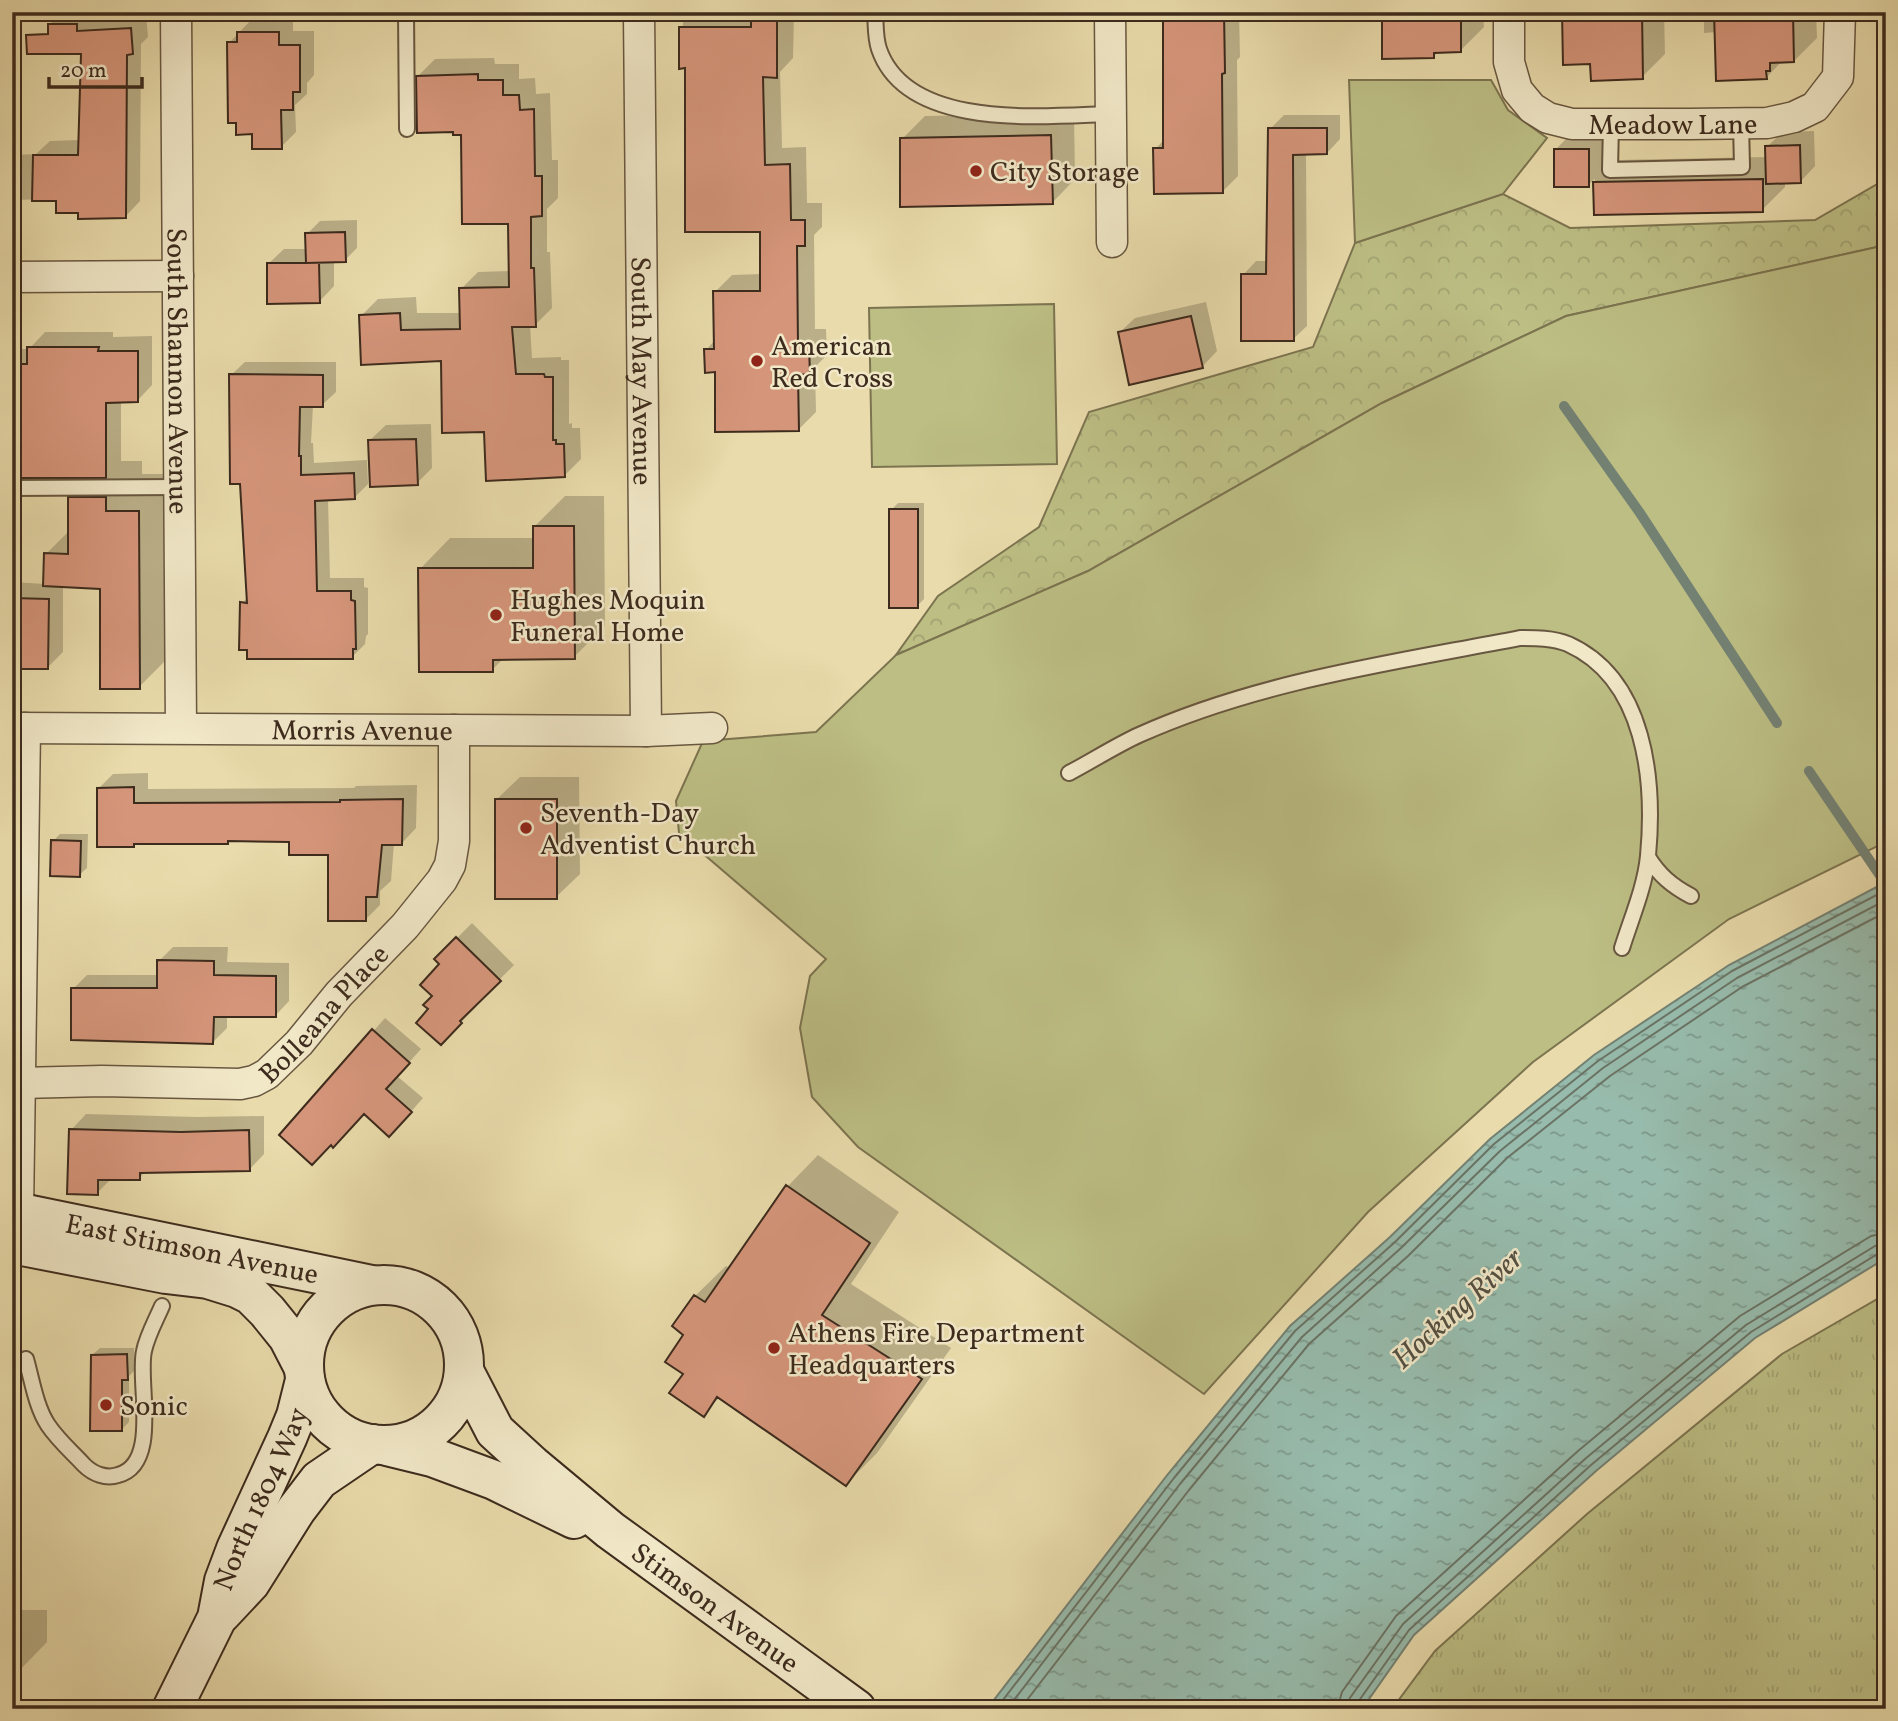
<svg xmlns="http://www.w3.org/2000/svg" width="1898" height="1721" font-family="Vollkorn,serif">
	<defs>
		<pattern id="grass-tufts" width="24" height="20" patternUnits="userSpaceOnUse" patternTransform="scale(1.75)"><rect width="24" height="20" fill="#bcbe84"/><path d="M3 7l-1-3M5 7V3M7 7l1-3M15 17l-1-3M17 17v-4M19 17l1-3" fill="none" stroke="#a2a372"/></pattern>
		<pattern id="forest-crowns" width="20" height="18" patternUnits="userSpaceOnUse" patternTransform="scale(1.75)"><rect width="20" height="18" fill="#bcbe84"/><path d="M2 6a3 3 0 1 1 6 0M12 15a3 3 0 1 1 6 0" fill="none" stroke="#a2a372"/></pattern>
		<pattern id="water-ripples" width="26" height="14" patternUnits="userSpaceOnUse" patternTransform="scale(1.75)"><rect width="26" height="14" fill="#97bbac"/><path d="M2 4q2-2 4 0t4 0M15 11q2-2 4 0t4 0" fill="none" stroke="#7c988b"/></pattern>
	</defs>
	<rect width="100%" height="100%" fill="#e9dbab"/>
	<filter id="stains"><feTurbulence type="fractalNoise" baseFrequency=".00286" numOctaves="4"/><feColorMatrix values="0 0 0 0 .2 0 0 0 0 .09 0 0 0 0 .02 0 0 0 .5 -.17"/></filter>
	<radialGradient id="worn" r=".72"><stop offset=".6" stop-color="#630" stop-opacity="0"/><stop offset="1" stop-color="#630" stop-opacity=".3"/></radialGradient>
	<path fill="url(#grass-tufts)" stroke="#7c7450" stroke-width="2" d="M1886 1294V1709H1392L1435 1651 1587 1514 1782 1354Z"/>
	<path fill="url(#forest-crowns)" stroke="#7c7450" stroke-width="2" d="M1886 179V245L1566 316 1382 403 1088 571 896 655 938 596 1039 527 1089 412 1313 347 1355 243 1503 194 1570 228 1815 220Z"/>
	<path fill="#bcbe84" stroke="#7c7450" stroke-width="2" d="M1349 80H1491L1508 110 1547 138 1503 194 1355 243Z
		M1886 245V842L1729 919 1533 1062 1368 1212 1204 1394 858 1147 812 1097 800 1028 810 976 826 959 679 833 676 801 703 741 816 732 896 655 1088 571 1382 403 1566 316Z
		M1054 304 1057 464 872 467 869 308Z"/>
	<path fill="url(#water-ripples)" stroke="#738173" stroke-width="2" d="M1886 882V1258L1755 1338 1596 1471 1414 1635 1362 1709H987L1168 1474 1290 1326 1390 1237 1490 1139 1594 1055 1729 965Z"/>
	<path fill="#0003" d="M62 12 146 13 148 37 141 44 140 201 125 217 79 211 58 199 12 200V155L36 154 50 141 80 140 83 52 49 25Z
		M683 12H794L793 58 780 72 782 148 806 147 807 203H822V227L814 235 815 329H826L827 355 815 367 816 412 798 430 716 371 706 350 715 340V292L732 275 762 274 761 230 687 67 681 28 683 25Z
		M1164 12H1239L1240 57 1237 60 1238 176 1223 191 1155 149 1165 139Z
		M1383 12H1483L1484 27 1460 51H1439L1433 57Z
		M1564 12H1664L1665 54 1642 77 1592 62Z
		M1704 12H1816L1817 38 1794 61H1782L1766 78 1717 32 1704 33Z
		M253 18H293V31H314V75L307 83V94L295 105 296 132 281 147 254 133 229 43Z
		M494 58 495 64H519V79L535 78 536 94 550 93 552 160H558V198L547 209V252H550L552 308 535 325H530L532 358 561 357V360H569V424L572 423V428H580L581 459 564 476 485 430 443 359 361 316 378 299 416 297 417 313H462L461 289 478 272 510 271 509 222 463 133 418 76 435 59Z
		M1074 113 1075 179 1052 203 902 139 925 116Z
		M1284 115H1340V139L1327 153H1306L1307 326 1293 339 1243 275 1256 261H1268L1270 129Z
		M1814 131 1815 166 1800 182H1785V187L1762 210 1596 214 1595 179 1588 185 1556 149 1571 134H1604V174L1618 160 1767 157V147L1782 132Z
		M357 220V248L345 260 334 261V286L319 302 268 264 284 249H307V234L320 221Z
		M1206 302 1217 351 1202 367 1119 333 1135 318Z
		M45 332H113V337L152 336V385L137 401H121V461H142V474H175L176 650 139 687 102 587 63 586V652L47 668 12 667V582L45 584 46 554 70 530V498L92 476 12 477V349H29Z
		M245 362H336V392L322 405H313L311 443H313L314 463 367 460 368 484 354 498 328 499 330 578H364V587L368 588V634L366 636 365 644 352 657 242 603 248 597 242 482 231 375Z
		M431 424 432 468 417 483 370 440 386 425Z
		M565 496H604L605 626 574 657 504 658 492 670 420 569 450 538H535L534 527Z
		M898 503H924V599L917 606 891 510Z
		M148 773V789L354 788 356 786 417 785 416 828 402 843H394L391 881 380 891V905L366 919 330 853 291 840 231 839 228 843 137 842 134 846 98 789 113 774Z
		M520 777H579L580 874 556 897 496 800Z
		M60 834H88L87 868 79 875 53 841Z
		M472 923 514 965 474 1005 476 1007 441 1043 431 1009 442 964 436 959Z
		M173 947H228L227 962 289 963V1001L276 1015H227V1028L213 1042 73 989 87 975H159V961Z
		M385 1018 421 1049 397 1076 423 1098 401 1123 364 1112 282 1135Z
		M86 1114 197 1117 264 1116V1154L249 1170 146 1171 139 1178H112L97 1193 71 1130Z
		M818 1155 899 1212 851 1284 951 1348 877 1453 846 1484 720 1397 703 1414 685 1374 686 1334 695 1296 726 1266 731 1269 788 1186Z
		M100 1348H134V1371L129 1376V1422L122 1429 92 1355Z
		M12 1575H19L20 1610H47V1642L17 1673H12Z"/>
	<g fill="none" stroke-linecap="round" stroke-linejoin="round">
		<path stroke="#6a7364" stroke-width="2" d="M996 1709 1174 1478 1295 1331 1395 1242 1494 1144 1598 1061 1732 971 1886 890
			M1007 1709 1180 1484 1302 1337 1401 1248 1500 1151 1603 1068 1737 978 1886 900
			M1020 1709 1189 1490 1309 1344 1408 1256 1507 1158 1610 1076 1742 987 1886 912
			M1337 1709 1342 1692 1396 1616 1578 1451 1740 1316 1871 1236 1886 1233
			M1348 1709 1350 1698 1403 1624 1585 1459 1746 1325 1875 1246 1886 1243
			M1357 1709 1358 1702 1409 1630 1591 1465 1751 1332 1879 1253 1886 1252"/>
		<path stroke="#738173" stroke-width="10" d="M1564 406 1640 513 1777 723
			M1809 771 1885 883"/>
	</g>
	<path fill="#d5957a" stroke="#3d2b1d" stroke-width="2" d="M751 12H777V78L763 77 765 165 790 164 791 220H805V246H797L798 345 809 346 810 374 798 375 799 431 715 432V372L705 373 704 349H714L713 291H760V232H685V68L679 69V27H751Z
		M1163 12H1224L1225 73 1222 74 1223 193 1154 194 1153 148H1163Z
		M1382 12H1461V52L1434 53V58L1382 59Z
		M1562 12H1642L1643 79 1591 81 1590 64 1563 65Z
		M1714 12H1793L1794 62 1770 63V71H1766L1767 79 1716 81Z
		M48 24H77V31L131 28 133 54 127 55 126 218 78 219V213H56V201H32L33 155H78L81 54H27L26 35 48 34Z
		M237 32H279V45H300V92H293V110H281L282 149H252V134L236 135V123H228L227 42H237Z
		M478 74V80H503V95H519L520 110 534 109 535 176H542V216L531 217V268H534L536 327H512L516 374H544L545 377H553V440H556V444H564L565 477 486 481 484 432 442 433 441 361 361 365 359 315 400 313 401 330 460 329 459 288 509 287 508 224H462L461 135H453V132L417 133 416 76Z
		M1268 128H1327V154L1293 155 1294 341H1241V274H1266Z
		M1051 135 1053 204 900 207V138Z
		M1800 145 1801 183 1766 184 1765 146Z
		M1554 149H1589V187H1554Z
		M1763 179V212L1594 215 1593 182Z
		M345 232 346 262 306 263 305 233Z
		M267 263H319L320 303 267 304Z
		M1191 316 1203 368 1129 385 1118 332Z
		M27 347H99L98 351H138V402L106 403V478H12V364H27Z
		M229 374 323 375V407H300L299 456H301V475L354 473 355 499 315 501 317 591H351V600L355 601 356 649H353V659H247V650H239L240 602 247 603 240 484H230Z
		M416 439 418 485 370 487 368 440Z
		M68 497H106V511H139L140 689H100V589L43 586 44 553 68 554Z
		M889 509H918V608H889Z
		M533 526H574L575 659 493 660V672H419L418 568H533Z
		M12 598 49 599 48 669H12Z
		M134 787V803L340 802V800L403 799 402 845H382L377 897H366V921H328V855H289V842L228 841V844H134V847H97V788Z
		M495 799H557V899H495Z
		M51 840 81 841 80 877 50 876Z
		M456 937 501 981 460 1021 462 1023 441 1045 416 1023 428 1009 423 1005 432 996 420 985 439 964 434 959Z
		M157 960 214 961V975L276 976V1017H214L213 1044 71 1040V988H157Z
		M372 1029 410 1063 386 1089 412 1112 389 1137 364 1114 333 1148 331 1145 312 1165 279 1135Z
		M69 1129 181 1132 249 1130 250 1171 140 1173V1180H98V1195L67 1194Z
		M786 1185 870 1243 822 1315 922 1379 846 1486 717 1397 704 1417 669 1393 683 1374 665 1362 683 1335 672 1326 694 1295 705 1302Z
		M127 1354 128 1380H122V1431H90L91 1355Z"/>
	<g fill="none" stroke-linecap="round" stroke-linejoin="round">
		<g stroke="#685740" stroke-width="18">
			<path id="lane" d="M406 12 407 129
				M875 12C876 25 875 37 879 49 907 131 1044 116 1111 114
				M1611 124 1610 170 1742 167 1741 123
				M12 488 179 487
				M1069 773C1092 761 1115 746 1139 735 1259 681 1392 663 1520 638 1536 638 1553 638 1568 644 1646 679 1655 781 1648 856 1645 887 1631 919 1622 948
				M1648 857C1659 875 1672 886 1691 896
				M26 1359C32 1380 36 1407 48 1425 58 1440 72 1452 84 1465 93 1474 106 1479 118 1475 161 1464 137 1381 144 1351 147 1336 156 1320 162 1306"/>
		</g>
		<g stroke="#685740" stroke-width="33">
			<g id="street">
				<path id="s1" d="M176 12 181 728"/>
				<path id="s2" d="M639 12 646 731"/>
				<path d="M1110 12 1112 242"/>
				<path id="s3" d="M1509 12V62L1517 90 1532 108 1548 118 1572 124H1689L1767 123 1794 117 1815 107 1838 77 1840 12"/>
				<path d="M12 277 178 276"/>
				<path id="s4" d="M12 728 646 731 712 728"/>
				<path id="s5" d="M20 1083 102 1081 240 1084 254 1081 267 1074 299 1043 339 994 405 926 442 880 450 865 454 841V730"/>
				<path d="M18 1212 25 728"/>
			</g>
		</g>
		<g stroke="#3d2b1d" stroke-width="42">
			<g id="secondary">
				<path id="s6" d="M12 1211 372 1285"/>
				<path d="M12 1244 166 1274 208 1279 237 1288 251 1295 267 1311 288 1337 304 1368"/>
				<circle cx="384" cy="1365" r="80"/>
				<path id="s7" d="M465 1373 495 1431 532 1465 610 1530 856 1709"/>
				<path d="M387 1446 432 1457 494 1480 574 1519"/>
				<path d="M221 1614 250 1583 296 1510 319 1480 372 1444"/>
				<path id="s8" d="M172 1709 217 1618 224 1581 236 1549 287 1438 296 1416 305 1380"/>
			</g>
		</g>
		<use href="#lane" stroke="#f1e8c8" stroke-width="14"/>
		<use href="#street" stroke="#f1e8c8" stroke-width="30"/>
		<use href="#secondary" stroke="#f1e8c8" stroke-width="38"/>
	</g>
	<g fill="#8f2418" stroke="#f1e8c8" stroke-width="2.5">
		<circle cx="976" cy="171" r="7"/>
		<circle cx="757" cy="361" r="7"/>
		<circle cx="496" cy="615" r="7"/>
		<circle cx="526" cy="828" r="7"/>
		<circle cx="774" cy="1348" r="7"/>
		<circle cx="106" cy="1405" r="7"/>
	</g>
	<g text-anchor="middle" stroke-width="5" stroke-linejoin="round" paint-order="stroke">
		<g font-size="28" fill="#3d2b1d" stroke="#f1e8c8">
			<text dy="10" stroke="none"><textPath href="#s3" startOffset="247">Meadow Lane</textPath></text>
			<text dy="10" stroke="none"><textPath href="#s1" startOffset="359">South Shannon Avenue</textPath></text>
			<text dy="10" stroke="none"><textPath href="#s2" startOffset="359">South May Avenue</textPath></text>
			<text dy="10" stroke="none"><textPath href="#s4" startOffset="350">Morris Avenue</textPath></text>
			<text dy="10" stroke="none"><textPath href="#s5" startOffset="332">Bolleana Place</textPath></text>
			<text dy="10" stroke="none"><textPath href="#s6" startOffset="184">East Stimson Avenue</textPath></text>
			<text dy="10" stroke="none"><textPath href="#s8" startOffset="229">North 1804 Way</textPath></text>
			<text dy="10" stroke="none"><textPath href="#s7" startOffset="348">Stimson Avenue</textPath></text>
		</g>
		<g font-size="28" fill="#3d2b1d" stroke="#f1e8c8" text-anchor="start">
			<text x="990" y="181">City Storage</text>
			<text x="771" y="355">American<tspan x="771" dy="32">Red Cross</tspan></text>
			<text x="510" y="609">Hughes Moquin<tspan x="510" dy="32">Funeral Home</tspan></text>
			<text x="540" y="822">Seventh-Day<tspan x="540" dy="32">Adventist Church</tspan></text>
			<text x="788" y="1342">Athens Fire Department<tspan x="788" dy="32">Headquarters</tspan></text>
			<text x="120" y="1415">Sonic</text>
		</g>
		<g font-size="30" font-style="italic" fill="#544f41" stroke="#f1e8c8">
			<text transform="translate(1457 1308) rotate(-42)" y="10">Hocking River</text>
		</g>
	</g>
	<rect width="1898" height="1721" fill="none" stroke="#e9dbab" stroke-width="42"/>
	<rect x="14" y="14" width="1870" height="1693" fill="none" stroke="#3d2b1d" stroke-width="3.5"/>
	<rect x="21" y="21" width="1856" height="1679" fill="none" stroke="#3d2b1d" stroke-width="2"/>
	<path d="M49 77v10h93v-10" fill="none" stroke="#3d2b1d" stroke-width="3.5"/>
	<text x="60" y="77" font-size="21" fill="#3d2b1d" stroke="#f1e8c8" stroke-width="5" paint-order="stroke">20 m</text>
	<rect width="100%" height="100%" filter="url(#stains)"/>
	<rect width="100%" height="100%" fill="url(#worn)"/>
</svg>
